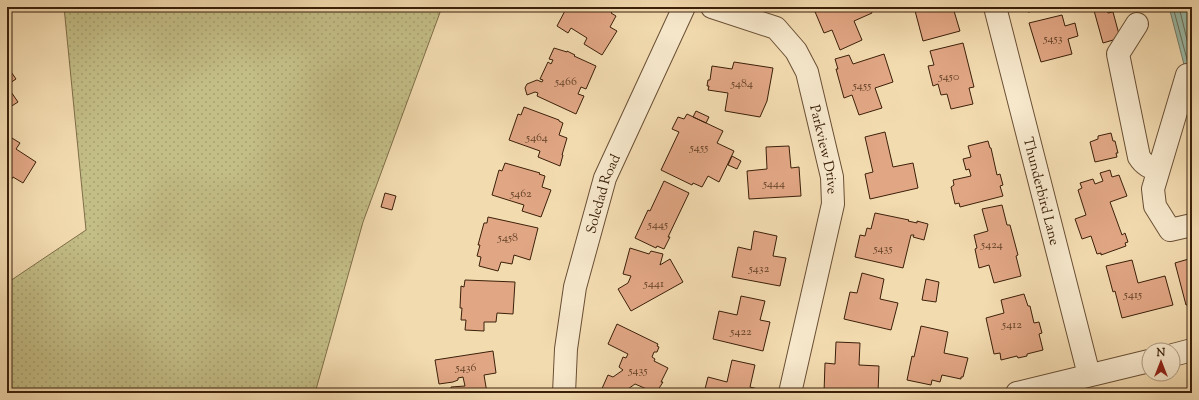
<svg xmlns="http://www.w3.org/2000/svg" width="1199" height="400" font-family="'Sorts Mill Goudy',serif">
	<defs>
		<pattern id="grass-dots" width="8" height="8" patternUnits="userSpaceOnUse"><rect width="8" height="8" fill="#c3bd86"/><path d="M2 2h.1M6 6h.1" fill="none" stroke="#a8a272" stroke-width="1.8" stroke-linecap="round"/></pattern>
	</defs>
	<rect width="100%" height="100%" fill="#f3dbb0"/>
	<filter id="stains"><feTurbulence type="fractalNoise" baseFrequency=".005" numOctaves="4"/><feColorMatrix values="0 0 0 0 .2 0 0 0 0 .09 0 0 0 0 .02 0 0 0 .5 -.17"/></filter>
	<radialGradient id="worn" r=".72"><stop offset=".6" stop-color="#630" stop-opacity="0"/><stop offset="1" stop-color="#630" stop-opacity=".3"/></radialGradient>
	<path fill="url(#grass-dots)" stroke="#7f6e48" d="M64 7H442L363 222 315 393H7V283L86 230Z"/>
	<path fill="#9bbba9" stroke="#757d69" d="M1169 7H1192V95Z"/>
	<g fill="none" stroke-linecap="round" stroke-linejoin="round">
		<path stroke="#6b6e5a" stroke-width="1" d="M1173 7 1188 63
			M1179 7 1192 60"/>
	</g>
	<path fill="#e1a684" stroke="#3b200a" d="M567 7H606L613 11 611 13 616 16 610 27 617 31 602 55 584 44 587 38 571 28 568 33 557 26Z
		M813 7H870L872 13 854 21 862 40 840 50 832 30 824 33Z
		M914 7H956L957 10 954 11 960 31 923 41Z
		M1027 7H1045L1039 8 1040 10 1028 12Z
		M1093 7H1106L1108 13 1113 12 1120 38 1103 43Z
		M1062 15 1065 26 1075 23 1078 36 1068 39 1072 54 1041 62 1029 23Z
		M963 43 974 87 969 88 973 104 951 109 947 94 941 95 938 84 933 86 928 66 934 65 930 51Z
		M554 48 567 52V51L575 55 574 56 596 66 586 89 581 87 578 94 584 96 576 114 537 96 538 93 535 92 527 95 525 88 527 84 537 80 542 82 543 80 540 79 548 62 551 64 553 60 549 59Z
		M884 54 893 82 875 88 882 108 859 115 852 95 844 98 836 69H838L835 59 849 55 853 64Z
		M734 62 773 68 767 101 760 117 725 111 728 93 708 90 709 86H707L708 80H710L712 66 732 69Z
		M7 66 16 79 7 85Z
		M7 86 18 102 7 109Z
		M524 107 559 120V121L563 123 559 135 567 138 562 155H563L560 166 538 157 540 151 509 140 518 114 521 115Z
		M696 111 709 117 706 123 693 117Z
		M687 114 723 131 717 143 734 151 719 182 708 176 702 187 693 183 692 185 661 170 679 132 672 129 678 117 684 119Z
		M885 132 893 167 913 163 918 188 870 199 865 174 873 172 865 137Z
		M1111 133 1113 141H1115L1118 153H1116L1117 157 1095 162 1090 142 1098 139V136Z
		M7 135 20 143 16 149 36 162 23 183 13 177 7 186Z
		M988 141 990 148H991L997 175 1000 174 1003 185 1000 186 1003 196 960 207 959 203 955 204 951 187 954 185 953 180 971 176 969 169 966 170 963 159 971 157 968 146Z
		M789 146 791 168 799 167 801 196 749 199 747 171 767 169 766 147Z
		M732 156 741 161 737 169 728 165Z
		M505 163 540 173 539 174 545 176 542 187 551 190 541 217 522 211 524 205 492 195 499 170 502 171Z
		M1110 170 1112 177 1119 175 1127 196 1110 202 1122 235 1125 233 1128 242 1125 243 1126 246 1101 255V253L1097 254 1091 236 1082 239 1075 219 1086 215 1078 190 1082 188 1080 183 1093 179 1095 184 1103 181 1100 173Z
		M664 181 689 193 668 237H670L664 249 657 246 656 248 635 238 648 210 650 211Z
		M385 193 396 196 392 210 381 207Z
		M1002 205 1007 225H1010L1018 255 1016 256 1021 276 994 283 989 265 979 268 975 249 977 248 974 235 988 231 982 209Z
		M875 213 909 220 908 221 917 223V221L928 224 924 240 913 237 914 235H911L903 268 855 257 860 235 865 236 867 228 871 229Z
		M488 217 538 228 530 260 514 255 512 264 501 262 498 271 479 266 481 257 477 256 480 245H478L484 223H487Z
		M754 231 777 236 773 256 786 258 780 286 732 277 738 247 751 250Z
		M630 248 649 254 651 251 663 254 660 265 670 259 683 282 631 311 618 289 628 283 631 276 623 274Z
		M1192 258V304L1186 305 1175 263Z
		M1132 260 1138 283 1165 276 1173 305 1122 318 1115 291 1113 292 1106 266Z
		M862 273 884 279 880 299 898 303 891 330 844 319 850 292 857 293Z
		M926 279 939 282 936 302 922 300Z
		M465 280 515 282 513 314 497 313 496 322H484V331L465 330 466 320H461L462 308H460L461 286 464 287Z
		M1024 294 1028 306H1030L1034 323 1039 322 1042 333 1039 334 1043 350 1027 354V356L1018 358 1017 356 1001 360 1000 353 994 354 986 318 1004 313 1001 300Z
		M741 296 765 301 760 320 770 322 763 351 713 339 719 311 737 315Z
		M617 324 658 344 657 346 659 347 657 352H654L652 357 655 359 654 361 668 368 661 382H663L656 393 635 384 628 389 626 393H600L608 375 613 377 623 370 619 367 623 357 626 358 628 354 608 344Z
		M921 326 948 332 944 353 968 358 963 377H961V379L942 375 940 382 932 380 931 385 907 380 912 356 914 357Z
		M836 342 860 343 859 365 879 366 878 393H824L825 363 835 364Z
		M493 351 496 373 484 375 487 393H451V387L465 386 463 377 458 378V380L453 382 439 384 435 360Z
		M732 360 755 365 750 387 758 389 757 393H704L708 377 727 382Z"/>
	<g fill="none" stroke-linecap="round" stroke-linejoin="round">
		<g stroke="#694f34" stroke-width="24">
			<g id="minor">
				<path id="s1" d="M712 7 776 28 796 51 807 72 832 177 833 204 790 393"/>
				<path id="s2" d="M995 7 1089 375"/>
				<path d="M1137 24 1118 54 1139 157C1144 165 1149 167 1158 170"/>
				<path d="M1187 75 1153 189 1155 206 1170 230 1192 225"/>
				<path d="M1173 355 1192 350"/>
				<path id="s3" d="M564 393 566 349 575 287 605 178 684 7"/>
				<path d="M1017 393 1149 361"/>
			</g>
		</g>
		<use href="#minor" stroke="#f7e8cc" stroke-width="22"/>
	</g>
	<g text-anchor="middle" stroke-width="3" stroke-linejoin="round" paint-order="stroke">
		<g font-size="12" fill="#644228">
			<text x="1053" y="42">5453</text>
			<text x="949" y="80">5450</text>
			<text x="566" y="85">5466</text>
			<text x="742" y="87">5484</text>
			<text x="862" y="89">5455</text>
			<text x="537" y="141">5464</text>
			<text x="699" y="151">5455</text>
			<text x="774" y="187">5444</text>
			<text x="521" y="197">5462</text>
			<text x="658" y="228">5445</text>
			<text x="508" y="241">5458</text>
			<text x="992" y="248">5424</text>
			<text x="883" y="252">5435</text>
			<text x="759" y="272">5432</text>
			<text x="654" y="287">5441</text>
			<text x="1133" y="298">5415</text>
			<text x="1012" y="328">5412</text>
			<text x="741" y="335">5422</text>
			<text x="466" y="371">5436</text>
			<text x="638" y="374">5435</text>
		</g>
		<g font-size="14" fill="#3b200a" stroke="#f7e8cc">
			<text dy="5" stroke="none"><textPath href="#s1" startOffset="201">Parkview Drive</textPath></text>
			<text dy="5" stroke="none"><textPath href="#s2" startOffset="190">Thunderbird Lane</textPath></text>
			<text dy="5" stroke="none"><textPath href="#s3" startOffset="204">Soledad Road</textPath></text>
		</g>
	</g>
	<rect width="1199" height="400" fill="none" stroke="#f3dbb0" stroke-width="24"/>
	<rect x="8" y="8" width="1183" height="384" fill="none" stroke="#3b200a" stroke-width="2"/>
	<rect x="12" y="12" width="1175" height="376" fill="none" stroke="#3b200a"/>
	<g transform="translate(1161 362)"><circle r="19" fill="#f7e8cc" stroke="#ac987e"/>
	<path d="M0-3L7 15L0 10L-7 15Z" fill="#8f2418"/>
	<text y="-6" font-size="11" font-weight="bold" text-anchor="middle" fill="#3b200a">N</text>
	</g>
	<rect width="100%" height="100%" filter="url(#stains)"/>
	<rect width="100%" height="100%" fill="url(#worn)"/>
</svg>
